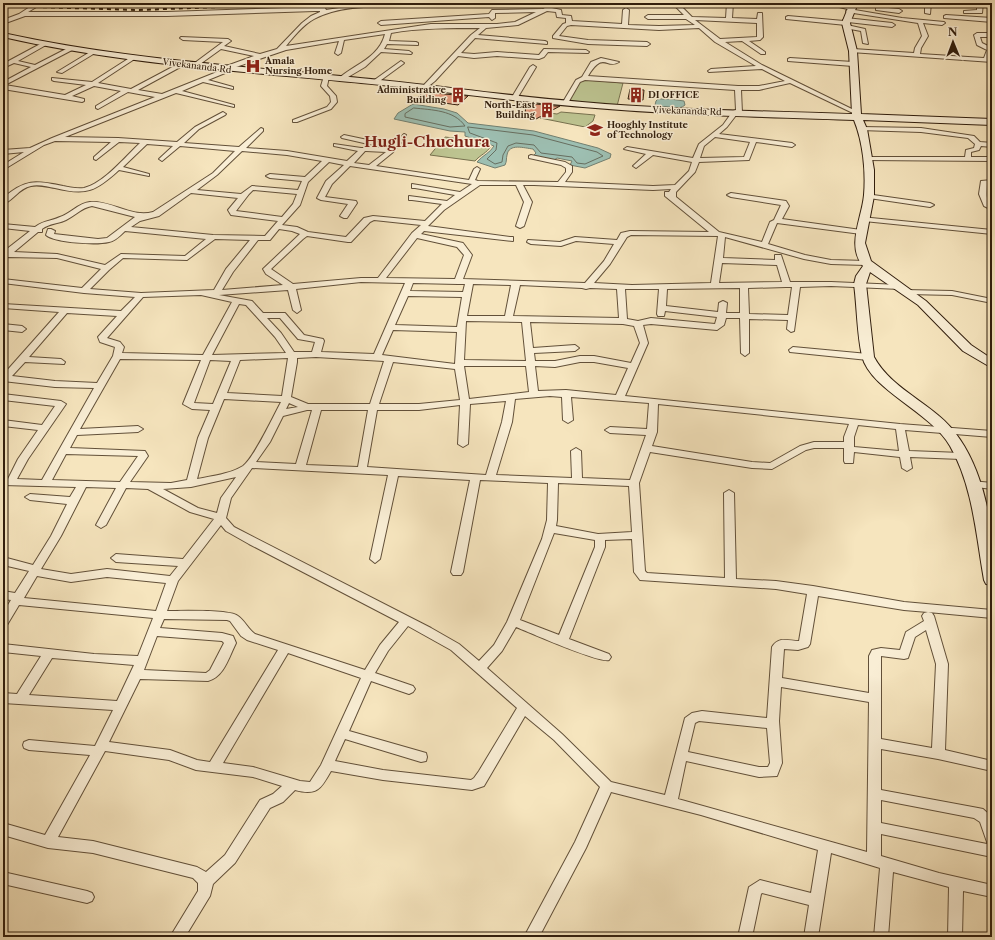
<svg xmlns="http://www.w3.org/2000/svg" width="995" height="940" font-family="'Libre Caslon Text',serif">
	<rect width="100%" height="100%" fill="#f6e5be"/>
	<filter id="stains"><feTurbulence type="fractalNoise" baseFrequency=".005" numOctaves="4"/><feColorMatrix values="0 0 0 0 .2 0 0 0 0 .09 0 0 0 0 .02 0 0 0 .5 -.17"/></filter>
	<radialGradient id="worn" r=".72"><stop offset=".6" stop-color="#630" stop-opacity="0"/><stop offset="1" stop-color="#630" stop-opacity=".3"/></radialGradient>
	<path fill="#bdc491" stroke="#77714f" d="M587 80 623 83 617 106 567 102 579 82Z
		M561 112 595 115 593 121 585 127 540 118 550 113 557 114Z
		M445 137 470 140 491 146C487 153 480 155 475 161L430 155Z"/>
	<path fill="#9dbfb2" stroke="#727f70" d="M658 99H670L684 101 685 105C679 111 663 108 655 105L656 101Z
		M413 104 444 109 457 113 468 123 534 131 598 148 611 154 610 158 585 168 570 165 572 161 557 158 554 160 533 156 536 153 533 149C524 148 509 143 507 155 506 159 507 161 505 165L495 168 477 162C483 155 490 153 494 146L465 136V132L450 131 394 119 398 113Z"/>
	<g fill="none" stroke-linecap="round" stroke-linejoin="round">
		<path stroke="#676e60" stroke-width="1" d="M414 108C432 110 454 110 465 126L450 127 405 117V114Z
			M468 127 533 135 597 152 603 156 585 164 577 163 572 157 541 153 534 145 516 143 508 146 503 155 502 162 495 164 487 159 496 150 497 143 470 133Z"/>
	</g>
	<path fill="#e39b7e" stroke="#311e0d" d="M630 89 644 90 643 100 628 99Z
		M424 91 444 94 468 96 458 105 416 99Z
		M526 103 555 106H560L536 119 525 115Z"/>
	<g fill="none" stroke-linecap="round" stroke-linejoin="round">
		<g stroke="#625039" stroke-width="2">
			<path id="street" d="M36 3H43L28 12H167L315 7 325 8 326 10 365 4 423 3 420 5C389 7 342 3 314 19 303 25 294 36 286 46L431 24H497L515 22 536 12 495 13V18L492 20 489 17 381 25 378 23 381 21 489 14 492 10 543 9 554 3H561L552 8 561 10 562 15 571 16 572 21 622 24 623 10 626 8 629 10 628 25 659 26 695 25 686 19H648L645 17 648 15H684L672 3H678L692 17 726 18 727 3H733L732 18 757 19 758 13H762L763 37 760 40 749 41 765 52V54H761L742 41 725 42 762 65 860 113 855 114 790 83 759 90H741L742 113 737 114 727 127 719 134 792 143 795 145 792 147 756 142 749 160 699 162 695 172 676 192V197L719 232 762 242 770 222 774 220 781 205 731 197 727 195 731 193 786 201 789 206 782 219 861 230 865 232 861 234 777 223 768 244 805 255 831 260 866 261 870 263 866 265 831 264 804 259 725 237 723 258 775 260V255H781L790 282H831L900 285 904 287 900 289 831 286 800 287 794 331 791 332 787 329 788 320 749 319V353L745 356 741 353 740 318H726L724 325 717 330 651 324 643 325 648 343 625 396 900 424 992 431V437L905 430 909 451 961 453 966 456 961 459 910 457 912 468 907 471 902 468 900 457 854 452 853 463H845L844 461V448H814L806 450 772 469 752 468 650 452 639 483 645 571 647 573 725 578 724 493 729 490 734 493 736 579 776 581 813 586 904 602 992 610V618L928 612 932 613 934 616 948 664 945 750 992 761V771L938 759 881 749V790L978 808 983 809 992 817V844L987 842 980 822 974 818 881 800V823L992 845V857L881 834V856L939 873 992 885V897L963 891 962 937H948L949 887 893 872 888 937H874L880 868 831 853 818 937H804L809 905 762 893 761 894 752 937H738L749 887 760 880 811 893 818 850 701 815 611 792 586 848 539 937H524L575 842 600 787 554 740 525 716 484 786 472 790 383 780 331 771C321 789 317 796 295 790L283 802 270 808 235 863 213 884 210 896 185 937H170L198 891V883L193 878 93 853 48 848 3 835V823L45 835 90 755 29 750 24 748 23 745 24 742 29 740 95 746 113 710 3 703V693L17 694 41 656 3 652V644L94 654 138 656 153 618 19 605 7 625 3 626V613L11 600 3 599V591L15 593 29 571 3 565V557L33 565 51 536 67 504 30 500 25 497 30 494 70 497 76 487 3 485V479H8L18 459 38 430 3 426V420L42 425 55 406 3 400V394L61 401 66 404 28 459 17 479 42 480 94 388 55 387 3 381V375L59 312 3 308V304L121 311 135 297 84 293 3 283V279L82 288 101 269 57 258 8 257 3 259V252L30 231 3 228V224L35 227C46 219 50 222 60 217 72 213 78 203 90 202 111 200 131 218 153 212L213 173 235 151 180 146 162 161 159 159 160 158 173 146 147 144 123 167 149 174V176L119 170C96 191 87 196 55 188 48 187 39 184 31 186 19 188 13 201 3 204V198C25 179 35 180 63 186 69 187 77 189 84 188 104 183 125 157 140 143L119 142 96 160 94 159V157L111 142 55 141 44 145 3 170V165L24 152 3 154V150L30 148 52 138 155 97 128 92 98 109 96 108V106L121 91 94 86 72 96 84 99V101L82 102 3 89V82L31 67 14 63 3 68V64L44 42 47 44 46 45 18 61 35 65 68 48H72V50L5 85 65 95 86 85 54 81 52 80V78L92 82 131 57 134 59 133 60 98 83 131 89 180 63H184V65L138 90 162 94 222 70 221 68 254 56 221 49 196 67H192V65L223 42 183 40 180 38 181 37 228 39 231 41 224 46 260 54 277 49 302 23 311 16 320 12V11H315L167 16H25L3 24V20L19 14ZM547 11 556 12 557 17 566 18V23L563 24 553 36V38L588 44 647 46 650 44 647 42 588 40 559 36 567 26 571 25 659 30 699 28 715 42 756 66 711 69 708 71 709 72 762 69 785 81 759 86H738L588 76C604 50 606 70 619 62L601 58 591 62 582 77 576 80 563 102 564 103H568L580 82 585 80 735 90 736 110 733 111 723 125 699 144 693 158 627 147 624 149 646 154 633 166 636 168 653 155 692 162 689 171 675 185 653 186 565 182 572 172V166L565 162 531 155 529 156V158L561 165 566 168V172L558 182 478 181 475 180 480 169 477 167 474 169 469 180 376 166 392 153 406 137V135L404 134 390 148H361L334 144V146L358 151 347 161 287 151 246 148 263 131V129L261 128 239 147 184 143 199 129 225 115 226 114 223 112 195 127 177 142 118 138 65 137 176 93 234 107V105L182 91 203 82 233 89V87L208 80 230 71V69L286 50 339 41 335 53 338 55 341 53 344 40 385 34C379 58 355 64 338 79L343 80 365 67 381 52 411 54 412 53 409 51 384 49 387 44 418 45V43L416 42 389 41 391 33C420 28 450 28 480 28L471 35 423 86V88L425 89 435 81 458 56 474 58 497 56 539 59 544 57 548 52 588 53 589 52 586 50 544 49 539 55 497 52 474 54 461 53 475 38 547 44V42L545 41 478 35 486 28 518 25ZM695 20 757 23V37L720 39ZM715 137 750 142 744 157 700 158 704 146ZM242 151 287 155 322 161 305 177 270 174 266 176 270 178 302 181 298 190 252 186 241 194 197 190 217 175ZM365 151H366L386 152 369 165 354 163ZM329 162 344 165 326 181 317 198 321 200 348 204 340 216 344 218H347L357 203 356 201 325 197 332 184 350 166 472 184 460 192 412 184V188H415L455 195 447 201 409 196V200H412L442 204 425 221 373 216 364 218 346 237 308 232 297 227 282 225 300 205 308 182ZM480 185H516L524 202 516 226 520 228 524 226 532 202 523 185H534L653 190 671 189 669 192H665V196L709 232 630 231 621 233 617 240 575 237 560 242 528 240 527 242 531 244 561 246 576 241 614 244 604 261 585 283 463 279 472 255 463 243 421 234 424 231 513 241V237H510L428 226 444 210ZM253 190 297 194 293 204 282 217 236 211 249 194ZM191 193 238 198 228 210 231 215 278 221 265 236 213 235 131 227 140 221 159 216ZM92 206 135 217 107 238 98 239 54 234 55 231 51 229H48L46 235C55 243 97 245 109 242 115 241 121 235 125 231L206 239 185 256 121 254 105 265 57 254 14 252 38 232H42V229C50 223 58 224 66 220 76 215 81 208 92 206ZM374 220 421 225 412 233 378 278H361L293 284 271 269 303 239 307 236 348 242H351L370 222ZM279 229 292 231 300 234 263 269 266 274 283 285 222 290 233 272 258 240H270ZM631 235 718 236 711 283 632 285 594 283 610 264 627 237ZM417 238 457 247 464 255 455 279 386 278ZM215 239 250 240 226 269 214 290 141 293 90 289 109 270 123 258 187 260ZM722 263 777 265 782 282 719 283ZM361 282 405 283 374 354 321 352 324 341 323 339 304 335 285 313H263L252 301 219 295 288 290 293 310 297 313 301 310 296 289ZM413 283 458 284H465L463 292 410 291ZM473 284 511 285 505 316H467ZM520 285 582 288 586 289 590 288 617 289 619 318 513 316ZM786 287H792L788 315 749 314 748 288ZM740 288V313H726L727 303 723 301 719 303 718 312 666 306 667 289ZM625 289H659L657 314 658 316H664L665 311 717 317 715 324 651 318 638 321 627 319ZM201 295 232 302 203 355 122 353 124 347 120 342 107 338 143 297ZM408 296 462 297 457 327 395 325ZM239 304 246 305 275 337 286 353 212 355ZM67 313 117 316 98 337 100 342 115 347 113 356 97 383 55 381 12 376 25 362 64 364 65 362 61 359 29 357ZM267 318H280L298 339 315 342 312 352H294L281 333ZM466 321 522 322 526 361 464 360ZM530 322 623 324 634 326 640 343 631 363 594 356H580L555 361H535L534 353 575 351 579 348 575 345 533 348ZM393 330 457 332 455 364 382 355ZM316 357 384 361 370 404H308L291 397 297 362V358ZM288 358 282 396 227 393 240 360ZM120 359 201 360 183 404 192 409 210 410 198 438 187 480 171 483 130 482 148 456 145 451 70 448 77 435 138 432 143 429 138 426 80 429ZM210 360 231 361 213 404 194 403ZM393 362 455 369 460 400 419 404H379ZM580 362H594L628 368 616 395 566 390 538 391 535 366 555 367ZM464 366H526L529 392 469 399ZM550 396 562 397 563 420 568 423 573 420 571 397 649 403 647 429 610 427 605 430 610 433 646 435 630 480 582 478 581 451 576 448 571 451 572 478 496 475 512 422 515 399ZM224 399 281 402C274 415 254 458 243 466 230 474 212 476 197 479L208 438ZM506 401 502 422 486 475 367 467 377 410H419L460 405 458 444 463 447 468 444 470 404ZM289 403 298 407 286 409ZM658 404 849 424 844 437V442H814L800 446 770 463 752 462 652 446 657 432ZM307 410H312L296 464 256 462 270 442 283 416ZM321 410H368L358 467 306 465ZM858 425 896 429 899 451 854 447V437ZM66 454 138 456 120 482 52 480ZM252 468 388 475 370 559 375 563 380 559 398 476 470 480 451 572 453 575H461L463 572 480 480 548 483 547 520 542 539 507 622 494 645 479 661 459 644 431 628 234 527 226 518 231 498ZM236 477 221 498 217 513 198 508 163 489 191 487ZM558 483 629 486 632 532 598 534 556 526 557 520ZM86 487 116 488 96 525 101 528 106 525 126 488 148 489 190 512 214 519 183 559 116 554 111 558 116 562 178 566 170 576 107 569 71 574 41 569 61 536ZM221 525 226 531 249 544 399 622 380 645 365 670 255 634C248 629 245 621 238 616 230 609 180 611 167 611L178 581ZM554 533 595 540V547L559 635 520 620ZM632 539 634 572 640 580 776 589 807 594 799 641C788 641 779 636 772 647L767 718 702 711 692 713 685 718 665 795 611 782 562 734 487 668 502 651 516 627C531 633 598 663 609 660L611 657 609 654 569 639 605 547V540ZM37 576 71 582 107 577 166 583 156 611 24 598ZM818 596 904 610 928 612 924 613 922 616 924 621 906 632 900 650 881 648 872 650 869 656V693L782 678 784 649 798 650 808 647 810 644ZM164 619 227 620 230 621 241 636 247 640 278 650 210 762 197 760 170 750 109 742 140 679 208 681C224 677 229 657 236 643L233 636 222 633 160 628ZM408 626 451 650 517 708 479 771 474 778 471 780 383 770 335 761 345 739 421 762 426 761 427 757 426 753 349 731 371 681 409 694 413 692 415 689 413 686 375 673 388 651ZM926 630 936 664 932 748 881 739V656L904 659 908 658 915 637ZM157 636 222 641 224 643 210 670 206 673 144 670ZM288 653 361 678 321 765 310 782 300 781 253 767 223 763ZM52 658 134 665 117 701 29 695ZM781 687 869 702 867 852 678 799 686 761 759 777 777 776 782 763 779 721ZM699 721 767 728 770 763 768 767H759L688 752 695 723ZM105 751 169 760 196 770 253 777 282 786 273 794 260 800 225 855 206 872 197 867 93 841 58 837Z
				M824 3H835L854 8 851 10Z
				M925 3H931L930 14 925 13Z
				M977 3H983L982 13H964V11L977 10Z
				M878 7 899 9 902 11 899 13 876 10V8Z
				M849 9 902 18 944 22 945 23 942 25 923 23 928 36 921 48 920 54 984 58 987 50 977 45 974 35 977 33H992V37H980L982 43 992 48 990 58H992V62L851 52 850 51 853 49 914 53 915 48 922 36 918 23 847 12 846 11Z
				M946 15 992 18V22L944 18V16Z
				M788 16 844 21 843 20 846 18 892 23 895 25 892 27 848 22 849 23 846 25 786 19V17Z
				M847 25 865 29 868 44 863 43 861 31 845 28V26Z
				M90 52 95 53 62 73 57 72Z
				M790 58 853 62 856 64 853 66 788 61V59Z
				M401 61 404 63 403 64 377 83H373V81Z
				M533 65 536 67 518 97 513 98 512 97 530 67Z
				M324 76 329 77 327 86 336 96 337 102 331 109 297 122H293V120L327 107 331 102 330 96 321 86Z
				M862 127 921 128 974 136 980 142 992 143V147L981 146 979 150 971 152V157H992V161L866 160 865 159 868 157H965L966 150 974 148 975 144 968 138 921 132 860 130 859 129Z
				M344 135 377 142 380 144 377 146 342 138 341 137Z
				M992 180V184L987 185C987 190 986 197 988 202 991 206 992 205 992 210L984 206 979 194 981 181Z
				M866 194 930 203 934 205 930 207 869 198H866Z
				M861 217 992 230V234L864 221H861Z
				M905 290 952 291 992 299V303L952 295 908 294H905Z
				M3 324 22 326 26 329 22 332 3 330Z
				M793 347 868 354 872 357 868 360 790 352 789 350Z
				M972 481 992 483V489L968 486 967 484Z
				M3 872 87 891 92 893 94 897 92 901 87 903 3 884Z"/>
		</g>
		<g stroke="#311e0d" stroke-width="2">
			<path id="secondary" d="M850 3H858L850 23 857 51 861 114 992 119V125L863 120 867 129 874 170V196L865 243 871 261 926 301 971 345 992 359V368L963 351 918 305 870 272 866 284 874 357C888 383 917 397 939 416 973 444 987 495 992 536 994 552 992 569 992 585L986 584 984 580C976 535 973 486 950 446 931 412 870 390 862 356 857 335 857 306 854 284L856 276 863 266C846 246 862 218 864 195 866 171 863 142 854 120 763 117 673 115 583 107 509 101 435 90 361 83 241 71 121 64 3 37V33C121 59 240 66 360 78 434 85 508 96 582 102 672 110 762 111 852 114L849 51 842 23Z"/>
		</g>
		<use href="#street" fill="#f9eed5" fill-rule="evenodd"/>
		<use href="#secondary" fill="#f9eed5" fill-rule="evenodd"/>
		<path stroke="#311e0d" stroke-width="2" stroke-dasharray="4 4" stroke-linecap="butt" d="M3 6 138 10 329 3"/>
	</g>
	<defs>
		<g id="hospital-bare" transform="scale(1.2)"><path d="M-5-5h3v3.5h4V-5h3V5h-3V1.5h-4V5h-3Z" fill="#8f2418" stroke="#f9eed5" stroke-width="2.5" paint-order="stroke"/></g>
		<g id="building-bare" transform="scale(1.2)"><path d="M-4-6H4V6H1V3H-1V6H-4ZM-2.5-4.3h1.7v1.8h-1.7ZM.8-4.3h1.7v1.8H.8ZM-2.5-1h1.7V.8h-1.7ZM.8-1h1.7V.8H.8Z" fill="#8f2418" stroke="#f9eed5" stroke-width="2.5" paint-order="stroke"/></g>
		<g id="university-bare" transform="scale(1.2)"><path d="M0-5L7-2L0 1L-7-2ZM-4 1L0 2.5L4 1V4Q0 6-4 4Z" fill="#8f2418" stroke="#f9eed5" stroke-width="2.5" paint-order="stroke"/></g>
	</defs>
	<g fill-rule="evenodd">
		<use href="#hospital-bare" x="253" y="66"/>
		<use href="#building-bare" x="458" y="95"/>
		<use href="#building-bare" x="636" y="95"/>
		<use href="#building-bare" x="547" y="110"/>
		<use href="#university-bare" x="595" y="130"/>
	</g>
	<g text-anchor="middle" stroke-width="3" stroke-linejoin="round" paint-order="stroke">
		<g font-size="9" font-weight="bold" fill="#311e0d" stroke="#f9eed5" text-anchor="start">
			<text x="265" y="64">Amala<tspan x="265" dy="10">Nursing Home</tspan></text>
			<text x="446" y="93" text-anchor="end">Administrative<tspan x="446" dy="10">Building</tspan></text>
			<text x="648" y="98">DI OFFICE</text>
			<text x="535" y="108" text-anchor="end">North-East<tspan x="535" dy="10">Building</tspan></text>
			<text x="607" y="128">Hooghly Institute<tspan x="607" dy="10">of Technology</tspan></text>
		</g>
		<g font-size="9" fill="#311e0d" stroke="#f9eed5">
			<text transform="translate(197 66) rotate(7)" y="3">Vivekananda Rd</text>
			<text transform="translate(687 111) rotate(2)" y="3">Vivekananda Rd</text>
		</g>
		<g font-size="15" font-weight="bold" fill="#7a1f14" stroke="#f9eed5">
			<text x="427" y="147">Hugli-Chuchura</text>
		</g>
	</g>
	<rect width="995" height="940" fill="none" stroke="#f6e5be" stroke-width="16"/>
	<rect x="4" y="4" width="987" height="932" fill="none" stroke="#311e0d" stroke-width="2"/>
	<rect x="8" y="8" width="979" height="924" fill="none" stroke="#311e0d"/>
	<g transform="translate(953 42) rotate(359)" stroke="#f9eed5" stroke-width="3" paint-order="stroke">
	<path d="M0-3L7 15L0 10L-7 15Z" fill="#311e0d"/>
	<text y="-6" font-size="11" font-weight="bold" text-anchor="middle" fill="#311e0d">N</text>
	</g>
	<rect width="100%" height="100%" filter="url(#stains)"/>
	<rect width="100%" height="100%" fill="url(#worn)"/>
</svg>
